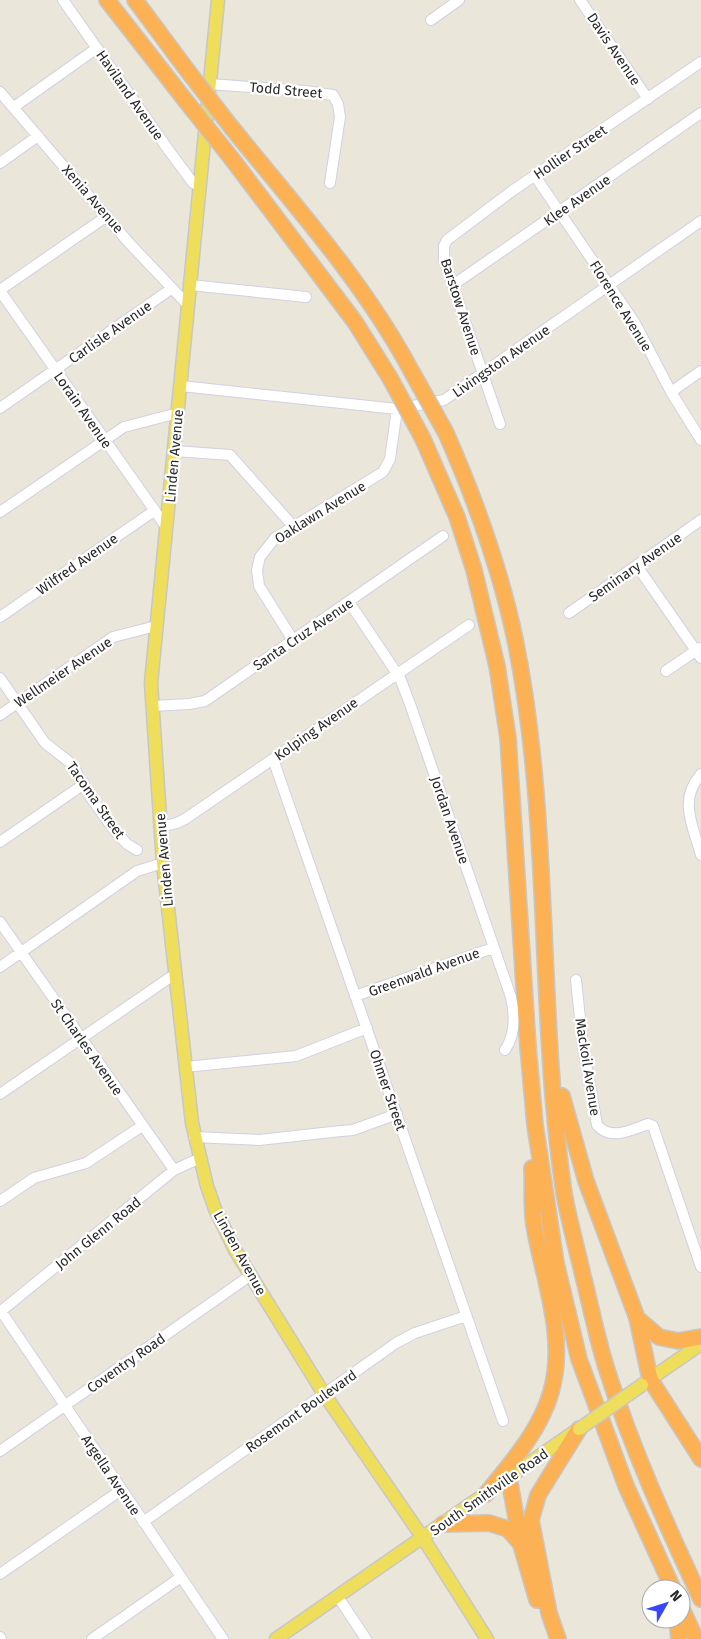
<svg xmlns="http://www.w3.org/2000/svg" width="701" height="1639" font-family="'Fira Sans',sans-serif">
	<rect width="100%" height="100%" fill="#ebe6da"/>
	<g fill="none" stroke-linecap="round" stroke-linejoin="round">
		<g stroke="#d0d1e2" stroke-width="12">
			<path id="minor" d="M63 0 170 152 193 183 200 187
				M580 0 648 99
				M431 20 459 0
				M210 84 305 91 333 95 338 104 340 117 330 183
				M0 92 130 244 188 305
				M14 107 97 48
				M0 163 38 136
				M535 176 635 323 671 392 701 440
				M190 285 306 297
				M453 285 701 113
				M0 290 107 216
				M0 291 167 528
				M181 386 397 409 444 400 701 221
				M671 392 701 371
				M0 408 171 289
				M500 424 444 260V246L447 240 512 191 701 62
				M175 451 230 455 293 526
				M0 512 124 427 178 413
				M637 566 701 658
				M349 602 400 678 410 704 511 997C515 1015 516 1034 505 1050
				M569 613 701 520
				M0 617 154 511
				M293 640 259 586 257 570 260 557 275 538 383 472 390 459 397 409
				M666 671 700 648
				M0 678 45 743 72 764 87 792 114 830 127 844 137 850
				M153 706 189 704 205 701 443 536
				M0 715 113 637 156 626
				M273 759 503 1421
				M701 774C678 800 693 826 701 855
				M161 827 177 823 185 819 469 625
				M0 842 84 784
				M0 922 174 1170
				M0 967 137 871 163 863
				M576 980 583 1047 597 1125C611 1141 631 1130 648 1124L653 1126 701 1267
				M355 996 493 948
				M185 1067 296 1056 367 1028
				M0 1094 175 974
				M194 1137 259 1140 341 1131 353 1130 397 1114
				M0 1201 34 1178 86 1163 142 1126
				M1 1311 223 1639
				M0 1312 174 1170 198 1159
				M0 1451 251 1275
				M143 1522 396 1343 415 1333 466 1316
				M0 1574 121 1490
				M338 1597 366 1639
				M0 1637 1 1639
				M92 1639 181 1577"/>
		</g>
		<g stroke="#c7c7c7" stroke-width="15">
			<path id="major" d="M218 0 151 683 163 863 192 1123 207 1186 215 1209 235 1250 324 1394 423 1538 487 1639
				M643 1384 701 1344
				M276 1639 577 1430"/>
		</g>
		<g stroke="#c7c7c7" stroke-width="18">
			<path id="highway" d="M107 0 185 100
				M135 0 187 70
				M232 128C296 207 365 283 413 374
				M232 159 355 322 390 378
				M446 433C475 499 500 568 515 639 552 821 537 1010 564 1193 569 1221 577 1249 583 1276 591 1307 597 1339 607 1370 632 1449 666 1524 701 1599
				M423 439 457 517 474 570 497 666 508 738 528 1047 535 1125 556 1263 579 1359 626 1486 673 1589
				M562 1096 586 1181 637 1318 659 1337 678 1341 701 1337
				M637 1318 650 1379 701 1459
				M509 1478 521 1545 537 1600
				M486 1494C511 1463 540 1431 551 1392 567 1337 543 1279 534 1225 531 1206 533 1186 532 1168
				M443 1524 489 1523 508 1529 521 1544
				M681 1607 696 1639
				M677 1619 679 1639
				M558 1639 549 1613 531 1520 538 1495 579 1429"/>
		</g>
		<use href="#minor" stroke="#fff" stroke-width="10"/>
		<use href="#major" stroke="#efde5c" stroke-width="12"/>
		<use href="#highway" stroke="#fcb154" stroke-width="15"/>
		<g stroke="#c7c7c7" stroke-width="15" stroke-linecap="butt">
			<path id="major-bridge" d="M579 1429 642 1385"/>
		</g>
		<g stroke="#c7c7c7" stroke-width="18" stroke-linecap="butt">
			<path id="highway-bridge" d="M187 70 232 128
				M185 100 232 159
				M413 374 446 433
				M390 378 423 439"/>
		</g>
		<use href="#major-bridge" stroke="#efde5c" stroke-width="12"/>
		<use href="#highway-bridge" stroke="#fcb154" stroke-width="15"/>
	</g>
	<g text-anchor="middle" stroke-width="4.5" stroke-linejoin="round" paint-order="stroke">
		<g font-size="14" fill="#292929" stroke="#fff">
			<text transform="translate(614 49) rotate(56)" y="5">Davis Avenue</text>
			<text transform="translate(286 90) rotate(5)" y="5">Todd Street</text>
			<text transform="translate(130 95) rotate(55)" y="5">Haviland Avenue</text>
			<text transform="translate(570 152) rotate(-34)" y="5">Hollier Street</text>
			<text transform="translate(93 199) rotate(49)" y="5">Xenia Avenue</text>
			<text transform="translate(577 200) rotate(-35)" y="5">Klee Avenue</text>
			<text transform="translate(621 306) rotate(58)" y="5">Florence Avenue</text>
			<text transform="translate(461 307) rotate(72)" y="5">Barstow Avenue</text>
			<text transform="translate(110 332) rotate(-35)" y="5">Carlisle Avenue</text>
			<text transform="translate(501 361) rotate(-35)" y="5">Livingston Avenue</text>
			<text transform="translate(83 410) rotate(55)" y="5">Lorain Avenue</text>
			<text transform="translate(174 456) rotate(-85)" y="5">Linden Avenue</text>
			<text transform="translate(320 512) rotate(-32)" y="5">Oaklawn Avenue</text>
			<text transform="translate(77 564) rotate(-35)" y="5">Wilfred Avenue</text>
			<text transform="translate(635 567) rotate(-35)" y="5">Seminary Avenue</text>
			<text transform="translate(303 634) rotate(-34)" y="5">Santa Cruz Avenue</text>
			<text transform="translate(63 672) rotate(-34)" y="5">Wellmeier Avenue</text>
			<text transform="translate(316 729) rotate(-35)" y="5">Kolping Avenue</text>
			<text transform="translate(96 800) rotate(55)" y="5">Tacoma Street</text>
			<text transform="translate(450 820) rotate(71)" y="5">Jordan Avenue</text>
			<text transform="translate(164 860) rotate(-95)" y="5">Linden Avenue</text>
			<text transform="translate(424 972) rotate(-20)" y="5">Greenwald Avenue</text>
			<text transform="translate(87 1047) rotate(55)" y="5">St Charles Avenue</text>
			<text transform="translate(588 1067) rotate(81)" y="5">Mackoil Avenue</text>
			<text transform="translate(388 1090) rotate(71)" y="5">Ohmer Street</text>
			<text transform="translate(98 1233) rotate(-39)" y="5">John Glenn Road</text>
			<text transform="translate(240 1253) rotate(61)" y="5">Linden Avenue</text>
			<text transform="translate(126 1363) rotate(-35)" y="5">Coventry Road</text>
			<text transform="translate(301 1411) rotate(-35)" y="5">Rosemont Boulevard</text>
			<text transform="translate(111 1475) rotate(56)" y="5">Argella Avenue</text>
			<text transform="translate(489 1492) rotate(-35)" y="5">South Smithville Road</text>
		</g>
	</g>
	<g transform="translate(666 1604) rotate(51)"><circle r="24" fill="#ffffff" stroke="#a9a9a9"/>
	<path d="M0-4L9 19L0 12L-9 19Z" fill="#3b47f7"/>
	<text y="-8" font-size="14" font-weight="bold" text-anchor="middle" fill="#292929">N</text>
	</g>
</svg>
